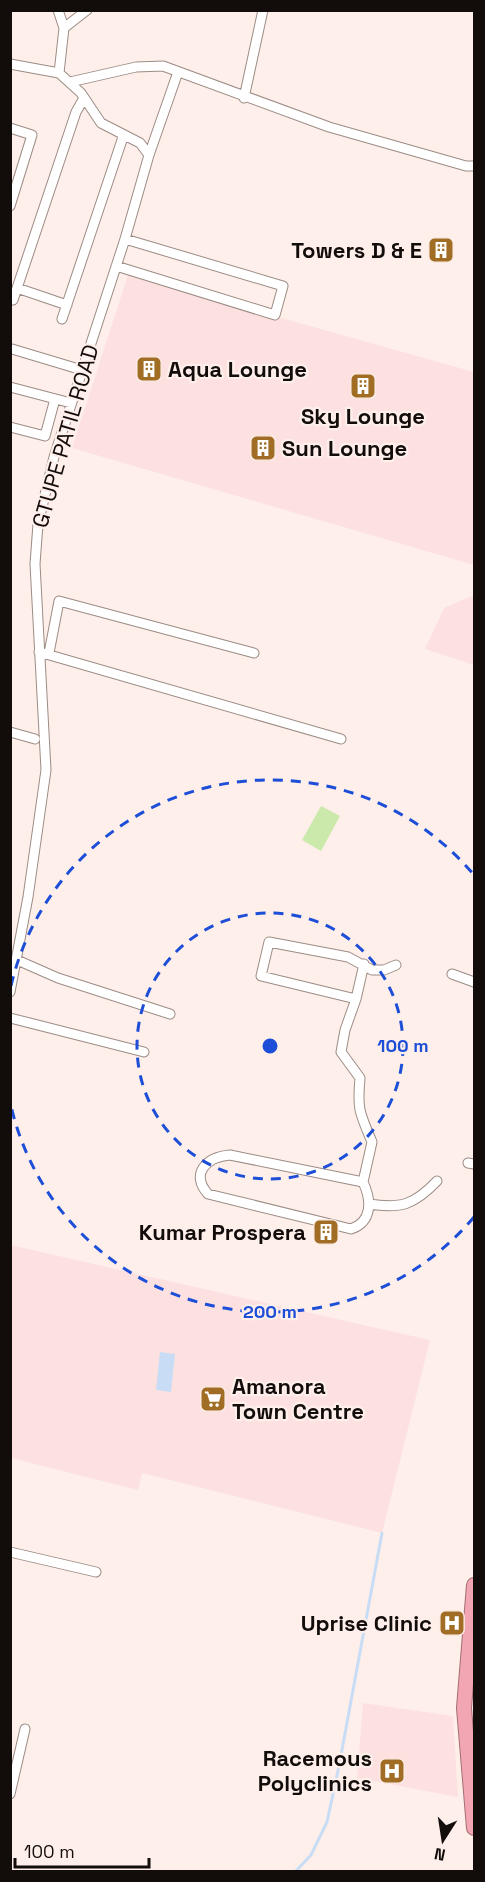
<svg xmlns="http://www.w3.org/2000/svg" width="485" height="1882" font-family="'Space Grotesk',sans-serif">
	<rect width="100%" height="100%" fill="#feefea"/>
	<path fill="#fde1e1" d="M128 275 474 372V565L72 448Z
		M474 595V665L425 649 444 608Z
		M10 1245 430 1340 382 1533 142 1473 138 1490 11 1458Z
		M363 1703 453 1716 458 1797 357 1778Z"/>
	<path fill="#cbe9aa" d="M321 806 340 816 321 851 302 840Z"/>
	<path fill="#c8ddf5" d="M160 1352 175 1354 171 1392 156 1390Z"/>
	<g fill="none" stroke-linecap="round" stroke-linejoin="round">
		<path stroke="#c8ddf5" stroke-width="3" d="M295 1872 311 1855 327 1822 339 1766 382 1533"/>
		<g stroke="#9c8c85" stroke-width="11">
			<path id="minor" d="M58 10 64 28 59 73
				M64 28 87 10
				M10 64 59 73 81 93 101 123 140 143 149 155 125 239 54 457 38 524 35 564 46 770 28 897 10 992
				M70 82 136 67 163 66 329 127 466 166H474
				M244 98 263 10
				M10 128 32 135 10 206
				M149 155 178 72
				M116 266 275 315 283 286 125 239
				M17 288 67 305
				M13 300 76 112 84 98
				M62 319 123 137
				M12 349 82 370
				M10 387 71 403
				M10 427 45 436 55 399
				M39 652 341 739
				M49 653 59 601 254 653
				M10 732 35 739
				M17 960 58 978 170 1014
				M452 974 474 982
				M356 999 364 964
				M10 1018 144 1052
				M468 1163 474 1164
				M363 1182C372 1201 372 1222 351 1229L208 1194C190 1174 206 1157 230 1155L363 1182 372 1142C360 1113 357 1111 360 1078L341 1052 345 1030 356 999 261 976 269 942 348 957 372 970H384L396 965
				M369 1204C401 1209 414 1205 437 1181
				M10 1552 96 1572
				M10 1794 25 1729"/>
		</g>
		<g stroke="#a46f77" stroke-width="16">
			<path id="highway" d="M474 1585 464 1708 474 1828"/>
		</g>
		<use href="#minor" stroke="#fff" stroke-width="9"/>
		<use href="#highway" stroke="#f2a5b2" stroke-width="14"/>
	</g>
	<g fill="none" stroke="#1d4ed8" stroke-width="3" stroke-dasharray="10 8">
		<circle cx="270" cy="1046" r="133"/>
		<path d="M474 1217A266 266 0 0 1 11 1106M11 986A266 266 0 0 1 474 875"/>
	</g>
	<defs>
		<g id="building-square" transform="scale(1.35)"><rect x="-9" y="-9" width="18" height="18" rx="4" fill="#a16d25" stroke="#feefea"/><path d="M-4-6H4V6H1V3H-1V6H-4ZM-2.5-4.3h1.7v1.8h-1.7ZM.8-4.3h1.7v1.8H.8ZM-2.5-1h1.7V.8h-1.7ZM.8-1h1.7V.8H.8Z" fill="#fff"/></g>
		<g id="supermarket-square" transform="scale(1.35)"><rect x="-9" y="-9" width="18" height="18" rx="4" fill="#a16d25" stroke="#feefea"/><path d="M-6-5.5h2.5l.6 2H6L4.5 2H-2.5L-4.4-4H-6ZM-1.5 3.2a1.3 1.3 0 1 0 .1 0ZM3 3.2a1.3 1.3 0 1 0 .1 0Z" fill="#fff"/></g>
		<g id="hospital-square" transform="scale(1.35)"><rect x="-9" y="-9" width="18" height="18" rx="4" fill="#a16d25" stroke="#feefea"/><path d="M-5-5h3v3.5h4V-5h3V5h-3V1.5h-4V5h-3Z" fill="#fff"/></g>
	</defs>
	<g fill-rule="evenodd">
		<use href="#building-square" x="441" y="250"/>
		<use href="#building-square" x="149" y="369"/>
		<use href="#building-square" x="363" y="386"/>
		<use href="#building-square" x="263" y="448"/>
		<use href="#building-square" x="326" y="1232"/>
		<use href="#supermarket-square" x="213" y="1399"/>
		<use href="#hospital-square" x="452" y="1623"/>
		<use href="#hospital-square" x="392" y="1771"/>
	</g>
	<g text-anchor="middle" stroke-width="4.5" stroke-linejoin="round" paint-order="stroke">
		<g font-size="22" font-weight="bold" fill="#120c0a" stroke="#feefea" text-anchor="end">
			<text x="422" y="258">Towers D &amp; E</text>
			<text x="168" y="377" text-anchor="start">Aqua Lounge</text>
			<text x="363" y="424" text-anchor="middle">Sky Lounge</text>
			<text x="282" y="456" text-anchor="start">Sun Lounge</text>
			<text x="306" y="1240">Kumar Prospera</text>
			<text x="232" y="1394" text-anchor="start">Amanora<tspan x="232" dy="25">Town Centre</tspan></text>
			<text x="432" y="1631">Uprise Clinic</text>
			<text x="372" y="1766">Racemous<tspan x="372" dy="25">Polyclinics</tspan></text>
		</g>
		<g font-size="22" fill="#120c0a" stroke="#feefea">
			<text transform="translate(65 436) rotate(-74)" y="8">GTUPE PATIL ROAD</text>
		</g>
	</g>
	<circle cx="270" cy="1046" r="9" fill="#1d4ed8" stroke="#feefea" stroke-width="3"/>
	<g font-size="18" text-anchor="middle" font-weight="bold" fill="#1d4ed8" stroke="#feefea" stroke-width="4.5" stroke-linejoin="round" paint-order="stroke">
		<text x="403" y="1052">100 m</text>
		<text x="270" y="1318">200 m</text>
	</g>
	<rect width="485" height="1882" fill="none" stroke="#120c0a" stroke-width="24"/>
	<g transform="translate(443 1840) rotate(192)" stroke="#feefea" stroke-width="4.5" paint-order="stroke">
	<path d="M0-4.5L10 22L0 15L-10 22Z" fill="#120c0a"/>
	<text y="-9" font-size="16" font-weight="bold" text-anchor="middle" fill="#120c0a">N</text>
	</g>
	<path d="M15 1858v9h134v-9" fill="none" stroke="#120c0a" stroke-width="3"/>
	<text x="24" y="1858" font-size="18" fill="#120c0a" stroke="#feefea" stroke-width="4.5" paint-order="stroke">100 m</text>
</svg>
